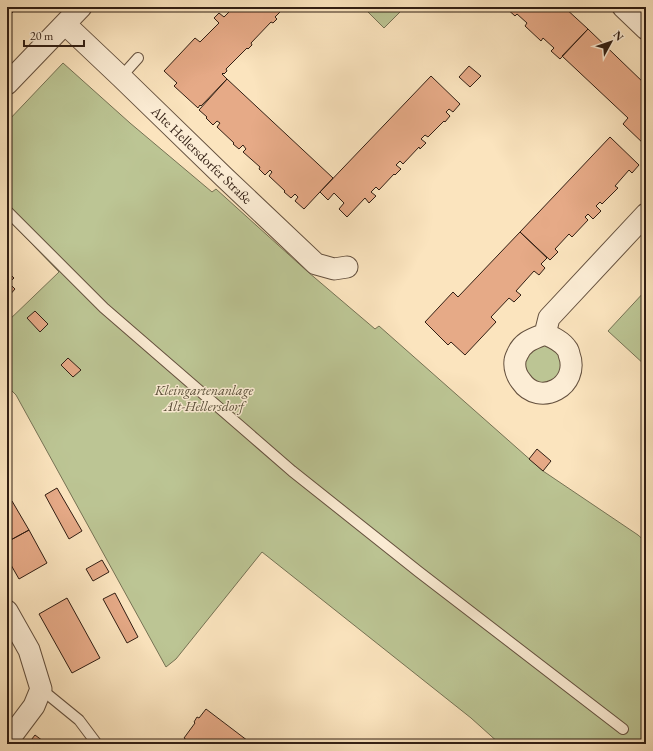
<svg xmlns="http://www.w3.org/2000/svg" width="653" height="751" font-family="'EB Garamond',serif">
	<rect width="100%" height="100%" fill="#fbe4be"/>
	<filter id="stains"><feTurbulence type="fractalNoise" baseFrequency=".005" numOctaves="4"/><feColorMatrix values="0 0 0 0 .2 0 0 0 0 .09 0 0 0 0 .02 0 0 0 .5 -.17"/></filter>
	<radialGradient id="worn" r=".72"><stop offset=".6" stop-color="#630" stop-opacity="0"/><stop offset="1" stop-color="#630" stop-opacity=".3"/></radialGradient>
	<path fill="#bcc594" stroke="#767254" d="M363 7H405L384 28Z
		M63 63 130 123 212 192 216 189 308 272 375 329 379 326 543 471 638 535 646 542V744H500L471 718 262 552 176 659 166 667 16 395 7 386V322L59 272 7 218V122Z
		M646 290V366L608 331Z
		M538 344 551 345 566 365 553 386 528 381 524 357Z"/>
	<path fill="#e6aa87" stroke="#311e13" d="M7 7H18L10 15 7 11Z
		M234 7H282L283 9 275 17 277 19 273 23 271 22 251 43 252 45 248 49 247 48 226 69 227 71 224 74 223 73 222 74 227 79 201 106 200 105 198 108 174 86 177 83 164 71 195 38 200 42 219 23 214 18 219 13 224 17Z
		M505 7H564L588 29 560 59 551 51 554 48 543 38 541 41 525 26 527 23 517 14 515 16Z
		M588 29 646 85V146L623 124 628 118 562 56Z
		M469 66 481 76 470 87 459 77Z
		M431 76 460 104 453 112 449 109 446 112 450 116 445 122 444 121 428 137 425 135 421 139 426 143 420 149 419 147 403 164 400 161 396 165 401 169 395 175 394 174 379 190 376 187 371 192 376 196 369 203 365 198 347 217 339 209 344 203 334 193 328 200 320 192Z
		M227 79 333 178 304 209 295 201 298 197 295 194 291 198 284 192 285 191 269 176 272 172 270 170 265 175 259 169 260 167 243 152 246 149 243 145 239 149 233 144 234 143 217 127 220 123 217 121 213 125 206 118 207 117 199 110Z
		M610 137 639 165 632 173 629 170 615 186 618 188 602 204 600 202 596 206 601 211 593 219 588 214 585 217 588 220 572 237 569 234 555 249 558 252 550 260 520 232Z
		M520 232 547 258 541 264 545 268 539 275 534 271 516 291 521 295 514 302 509 298 491 317 496 322 465 355 451 342 448 345 425 322 453 292 458 297Z
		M7 271 14 278 9 283 15 289 8 297 7 296Z
		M35 311 48 324 40 332 27 318Z
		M68 358 81 370 73 377 61 365Z
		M537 449 551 461 543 471 529 459Z
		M57 488 82 531 69 539 45 495Z
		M12 501 29 530 7 542V503Z
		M29 530 47 563 19 579 7 558V542Z
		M102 560 109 572 93 581 86 569Z
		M115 593 138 637 127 643 103 599Z
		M67 598 100 658 72 673 39 614Z
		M206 709 252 744H192L184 738 195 723 194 722 197 717 199 718Z
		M35 735 47 744H28Z"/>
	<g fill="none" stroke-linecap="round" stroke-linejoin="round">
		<g stroke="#64503e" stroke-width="12">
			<path id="service" d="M121 77 138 58
				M7 211 104 308 254 438 292 471 419 572 623 729
				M41 689 79 720 97 744"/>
		</g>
		<g stroke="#64503e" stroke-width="23">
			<path id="minor" d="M623 7 646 29
				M65 24 121 77 224 177 316 264 334 269 347 267
				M7 84 81 7
				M545 334C552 337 562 341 567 349 568 350 569 353 569 354 581 386 539 408 521 381 517 376 514 368 515 361 515 359 516 357 517 355 522 342 532 339 545 334Z
				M545 334 549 318 646 214
				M7 611 29 650 41 689 34 706 7 742"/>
		</g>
		<use href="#service" stroke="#fcedd5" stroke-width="10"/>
		<use href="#minor" stroke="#fcedd5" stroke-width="21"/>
	</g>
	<g text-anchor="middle" stroke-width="3" stroke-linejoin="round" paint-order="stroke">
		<g font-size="14" fill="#311e13" stroke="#fcedd5">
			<text transform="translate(202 155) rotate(44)" y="5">Alte Hellersdorfer Straße</text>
		</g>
		<g font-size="14" font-style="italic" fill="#5b503a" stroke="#fcedd5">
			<text x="204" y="395">Kleingartenanlage<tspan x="204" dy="16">Alt-Hellersdorf</tspan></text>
		</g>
	</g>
	<rect width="653" height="751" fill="none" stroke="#fbe4be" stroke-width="24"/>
	<rect x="8" y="8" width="637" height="735" fill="none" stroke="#311e13" stroke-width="2"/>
	<rect x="12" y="12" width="629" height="727" fill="none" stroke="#311e13"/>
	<g transform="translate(611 42) rotate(50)" stroke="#fcedd5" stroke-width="3" paint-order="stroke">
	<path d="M0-3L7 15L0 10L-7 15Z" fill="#311e13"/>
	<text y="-6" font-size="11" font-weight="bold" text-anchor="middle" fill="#311e13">N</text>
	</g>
	<path d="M24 40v6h60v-6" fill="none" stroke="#311e13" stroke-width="2"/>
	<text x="30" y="40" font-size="12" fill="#311e13" stroke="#fcedd5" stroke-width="3" paint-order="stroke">20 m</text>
	<rect width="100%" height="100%" filter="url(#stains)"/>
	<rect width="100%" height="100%" fill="url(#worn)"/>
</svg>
